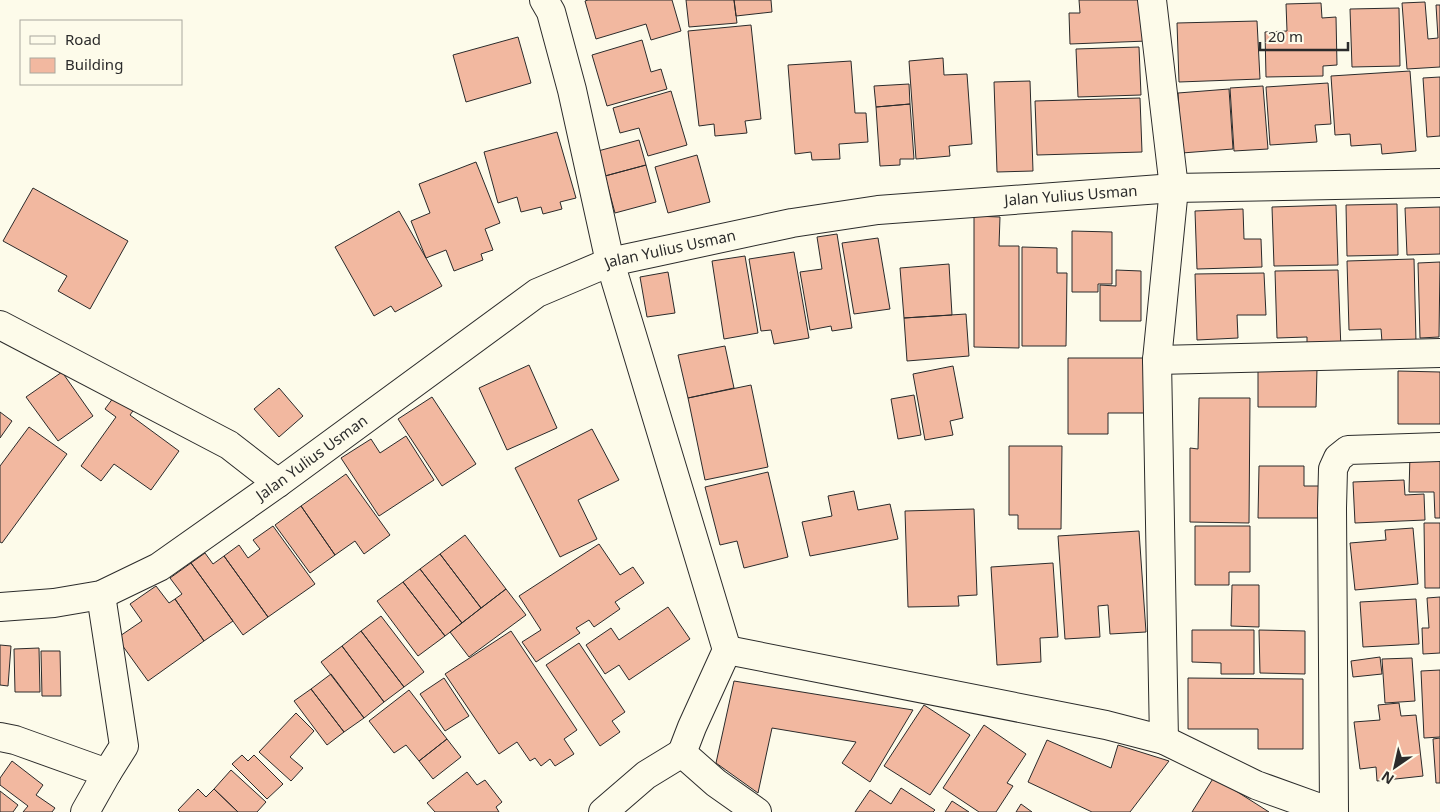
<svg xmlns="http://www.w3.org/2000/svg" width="1440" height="812" font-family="'Noto Sans',sans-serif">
	<rect width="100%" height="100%" fill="#fdfbea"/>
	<path fill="#f2b8a0" stroke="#2b2b2b" d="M588 0H672L681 31 651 40 646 24 596 39 585 1Z
		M686 0H734L737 23 689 27Z
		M734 0H771L772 12 736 16Z
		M1079 0H1146L1147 41 1070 44 1069 13H1080Z
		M1425 2 1428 39 1438 38 1436 5H1440V67L1407 69 1402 3Z
		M1321 3 1322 18 1336 17 1337 65 1323 66V76L1266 77 1265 32 1287 31 1286 4Z
		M1399 8 1400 66 1352 67 1350 9Z
		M1257 21 1260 79 1179 82 1177 23Z
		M751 25 761 119 745 121 747 133 715 136 714 124 699 126 688 31Z
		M518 37 531 83 466 102 453 55Z
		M642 40 651 72 661 69 667 89 607 106 592 55Z
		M1139 47 1141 95 1078 97 1076 49Z
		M943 58 944 75 967 74 972 144 949 146 950 156 916 159 909 61Z
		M851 61 855 113H866L868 142 839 144 840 159 812 160 811 152 795 154 788 65Z
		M1410 71 1416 151 1382 154 1381 144 1351 146 1350 134 1335 135 1331 76Z
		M1440 77V136L1427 137 1423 78Z
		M1030 81 1033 171 997 172 994 82Z
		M1328 83 1331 124 1315 125 1317 142 1270 145 1266 87Z
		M909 84 910 104 876 107 874 86Z
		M1263 86 1268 149 1234 151 1230 88Z
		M1229 89 1233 149 1182 153 1178 93Z
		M671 91 687 145 648 156 639 128 620 133 613 108Z
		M1140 98 1142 152 1037 155 1035 101Z
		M910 104 914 159H900V165L880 166 876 107Z
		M557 132 576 198 560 202 562 209 543 214 541 207 521 212 517 197 498 203 484 152Z
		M639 140 646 165 605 176 598 151Z
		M697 155 710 202 668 213 655 167Z
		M476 162 500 223 485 229 493 250 481 254 483 260 454 271 446 250 426 258 411 221 430 213 419 184Z
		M646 165 656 202 615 213 605 176Z
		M33 188 128 241 90 309 58 291 67 276 3 241Z
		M1397 204 1398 255 1347 256 1346 205Z
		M1336 205 1338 265 1274 266 1272 207Z
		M1440 207V254L1407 255 1405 208Z
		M1243 209 1244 239H1261L1262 267 1197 269 1195 211Z
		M399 211 442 286 395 312 391 306 374 316 335 247Z
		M974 216 1000 217 999 246H1019V348L974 347Z
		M1072 231 1112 232V284H1098V292H1072Z
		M837 234 852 328 832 331 831 326 810 330 800 272 822 269 817 237Z
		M878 238 890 309 854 314 842 243Z
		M1022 247 1057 248V273H1067L1066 346H1022Z
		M794 252 809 338 774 344 771 330 761 331 749 259Z
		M745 256 758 333 724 339 712 261Z
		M1414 259 1416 342H1382L1381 329 1349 330 1347 261Z
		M1440 262 1439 337 1420 338 1418 263Z
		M949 264 952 315 904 318 900 268Z
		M1116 270 1141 271V321H1100V285L1116 286Z
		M1338 270 1341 350 1307 351V337L1277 338 1275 271Z
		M668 272 675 313 647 317 640 277Z
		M1264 273 1266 315H1237L1238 338 1197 340 1195 274Z
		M966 314 969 356 907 361 904 318Z
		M725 346 734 388 688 398 678 355Z
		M1068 358H1156V413H1108V434H1068Z
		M529 365 557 428 507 450 479 388Z
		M953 366 963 418 950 421 953 435 925 440 913 374Z
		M1258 369H1317L1316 407H1258Z
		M1398 371 1440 372V424H1398Z
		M62 372 93 416 58 441 26 397Z
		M751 385 768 467 705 480 688 398Z
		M279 388 303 416 279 437 254 409Z
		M119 390 138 404 130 415 179 451 151 490 114 464 101 481 81 466 116 417 105 409Z
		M914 395 921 435 898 439 891 399Z
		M432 397 476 464 442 486 398 419Z
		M1199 398H1250L1249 523 1190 522V448L1198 449Z
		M0 412 12 421 0 438Z
		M29 427 67 454 2 543 0 542V466Z
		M592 429 619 480 578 500 597 539 560 557 515 468Z
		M406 436 434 480 379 516 341 458 371 439 380 453Z
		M1009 446H1062L1061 529H1018V515H1009Z
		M1410 454H1440V518H1435L1434 492H1409Z
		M1259 466H1304V486H1321V518H1258Z
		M768 472 788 557 744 568 737 541 720 545 705 487Z
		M346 474 390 535 364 554 355 541 335 555 301 506Z
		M1404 480 1405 495 1424 494 1425 520 1355 523 1353 482Z
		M854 491 858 510 890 504 898 539 810 556 802 522 832 516 828 496Z
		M301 506 335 555 310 573 275 525Z
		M974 509 977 595 958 596 959 606 908 607 905 511Z
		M1424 523H1440V588H1425Z
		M273 526 315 584 268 617 224 556 239 545 248 558 260 549 253 540Z
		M1195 526H1250V572H1229V585H1195Z
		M1413 528 1418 584 1355 590 1350 543 1386 540 1385 530Z
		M1139 531 1146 632 1110 634 1108 605 1098 606 1100 637 1065 639 1058 536Z
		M465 535 506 589 481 608 440 554Z
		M599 544 620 575 633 567 644 583 615 602 620 609 594 627 589 620 576 628 580 633 536 662 522 642 541 630 519 596Z
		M205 553 213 564 224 556 268 617 243 635 191 563Z
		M440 554 481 608 462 623 420 569Z
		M191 563 233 621 204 641 175 599 182 594 170 578Z
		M1053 563 1058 637 1040 638 1041 662 997 665 991 567Z
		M420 569 462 623 445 636 403 582Z
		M403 582 445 636 418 656 377 601Z
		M1232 585H1259V627L1231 626Z
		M156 586 169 603 175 599 204 641 148 681 117 638 142 621 130 604Z
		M506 589 526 615 469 657 450 632Z
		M1440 597V653L1423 654 1422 628H1429L1427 598Z
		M1416 599 1419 644 1363 647 1360 602Z
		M668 607 690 639 629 680 619 665 605 674 586 645 611 628 619 640Z
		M381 616 424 672 404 687 361 631Z
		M1192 630H1254V674H1221V663L1192 662Z
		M1259 630 1305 631V674L1260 673Z
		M361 631 404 687 384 702 342 646Z
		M511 631 577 730 564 739 574 754 555 766 550 759 541 766 535 758 530 761 517 742 499 754 445 674Z
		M579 643 625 712 612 721 620 732 600 746 546 665Z
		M0 645 11 646 8 686 0 685Z
		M342 646 384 702 364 718 321 662Z
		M39 648 40 692H15L14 649Z
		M41 651H60L61 696H42Z
		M1380 657 1382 674 1353 677 1351 661Z
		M1412 658 1415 701 1385 703 1382 659Z
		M1440 670V737L1424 738 1421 671Z
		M331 674 364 718 344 732 311 689Z
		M444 678 469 716 445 731 420 694Z
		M1188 678 1303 679V749H1258V729H1188Z
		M734 681 913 710 870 782 842 763 856 742 772 728 758 793 716 763Z
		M311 689 344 732 327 745 294 701Z
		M409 690 447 739 419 761 406 745 394 753 369 721Z
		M1399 703 1401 716 1416 715 1423 776 1377 781 1376 767 1360 769 1354 722 1380 720 1378 705Z
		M924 705 970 735 930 795 884 766Z
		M296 713 314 731 290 757 303 768 291 781 259 752Z
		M984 725 1026 754 1007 783 1013 786 996 812H979L943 788Z
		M1440 738V783H1436L1433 739Z
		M447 739 461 757 433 779 419 761Z
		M1047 740 1111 768 1118 745 1169 761 1130 812H1092L1028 782Z
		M242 755 248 761 254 755 283 784 267 799 232 764Z
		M12 761 43 785 36 795 55 808 52 812H23L28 806 0 785V778Z
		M231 770 266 802 257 812H238L214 789Z
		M467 772 477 785 485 780 502 802 496 807 499 812H435L427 803Z
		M1214 777 1269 812H1192Z
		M901 788 935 810 933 812H855L870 790 891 804Z
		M198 789 206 797 214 789 238 812H180L178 810Z
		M0 791 18 805 13 812H0Z
		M952 801 969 812H945Z
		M1021 804 1032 812H1016Z"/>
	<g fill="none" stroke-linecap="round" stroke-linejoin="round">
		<g stroke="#2b2b2b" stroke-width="30">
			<g id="minor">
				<path d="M544 0 551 12 572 90 610 262 727 650 692 727 682 753 716 783 757 812"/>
				<path d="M1152 0 1174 188 1157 360 1164 740"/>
				<path d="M0 325 229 445 278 483"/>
				<path d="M1157 360 1440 353"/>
				<path d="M101 595 124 746 107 773"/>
				<path id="s1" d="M0 607 54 603 101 595 159 567 278 483 537 293 610 262 792 223 878 210 1174 188 1440 183"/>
				<path d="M727 650 1106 725 1164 740 1256 785 1331 812"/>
				<path d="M0 737 15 740 107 773 85 812"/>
				<path d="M603 812 646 775 682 753"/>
				<path d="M1334 812 1332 508 1333 469 1338 458 1348 450 1440 447"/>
			</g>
		</g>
		<use href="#minor" stroke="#fdfbea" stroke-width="28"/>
	</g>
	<g text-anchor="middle" stroke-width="4" stroke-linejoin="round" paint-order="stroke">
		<g font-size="15" fill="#2b2b2b" stroke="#fdfbea">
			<text dy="5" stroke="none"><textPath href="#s1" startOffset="1179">Jalan Yulius Usman</textPath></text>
			<text dy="5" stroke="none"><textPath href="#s1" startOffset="774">Jalan Yulius Usman</textPath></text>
			<text dy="5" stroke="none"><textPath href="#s1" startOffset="354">Jalan Yulius Usman</textPath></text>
		</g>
	</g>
	<rect x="20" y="20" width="162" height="65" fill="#fdfbea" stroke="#a9a89e"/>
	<rect x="30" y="36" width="25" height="8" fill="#fdfbea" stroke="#a9a89e"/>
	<text x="65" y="45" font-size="15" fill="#2b2b2b">Road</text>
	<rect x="30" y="58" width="25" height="15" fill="#f2b8a0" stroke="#a9a89e"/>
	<text x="65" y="70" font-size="15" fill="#2b2b2b">Building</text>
	<g transform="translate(1395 767) rotate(214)" stroke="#fdfbea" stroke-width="4" paint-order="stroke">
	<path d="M0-4L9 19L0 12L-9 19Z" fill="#2b2b2b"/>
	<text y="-8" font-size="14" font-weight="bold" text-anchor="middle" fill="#2b2b2b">N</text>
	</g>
	<path d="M1260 42v8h88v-8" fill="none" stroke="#2b2b2b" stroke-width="2.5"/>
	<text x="1268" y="42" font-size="15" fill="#2b2b2b" stroke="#fdfbea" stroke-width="4" paint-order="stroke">20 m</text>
</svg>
